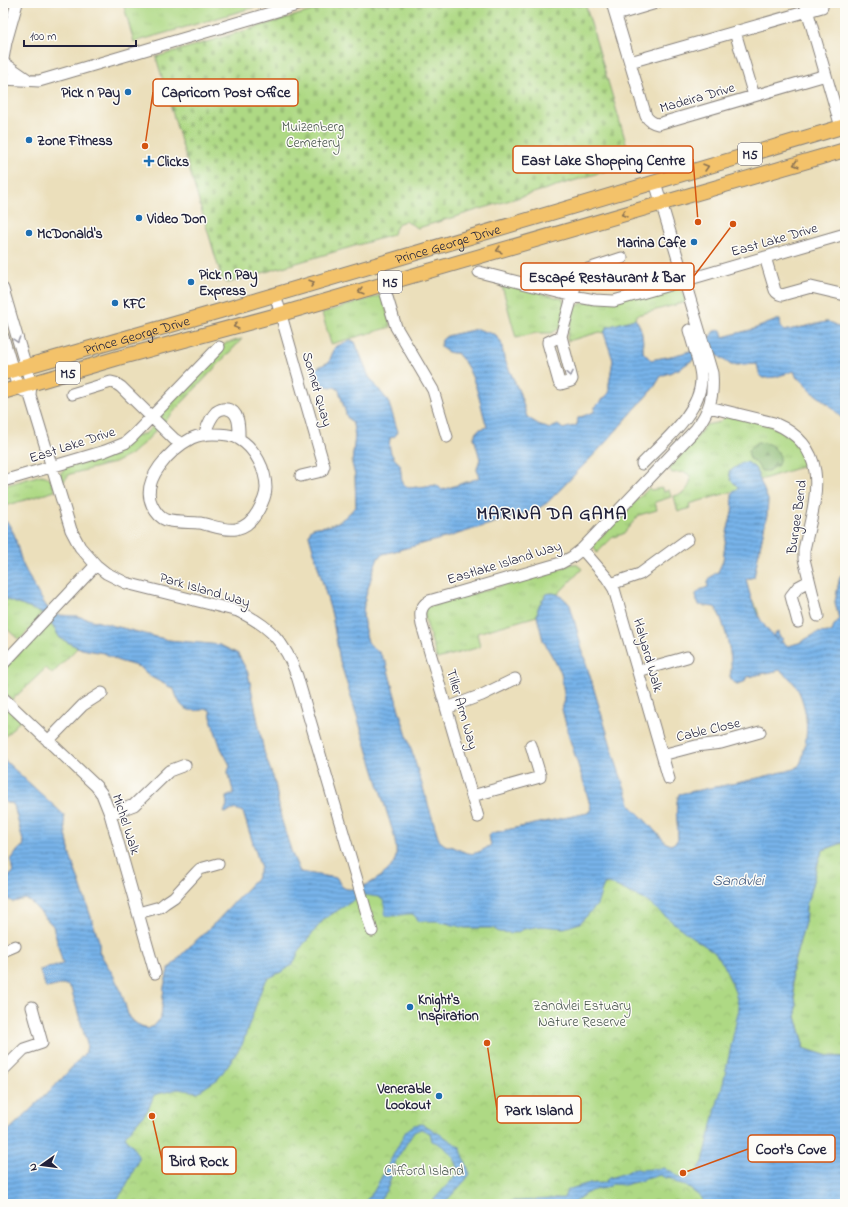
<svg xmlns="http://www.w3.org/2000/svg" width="848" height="1207" font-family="'Indie Flower',sans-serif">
	<defs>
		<pattern id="grass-tufts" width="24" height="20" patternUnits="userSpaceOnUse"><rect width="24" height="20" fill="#aed984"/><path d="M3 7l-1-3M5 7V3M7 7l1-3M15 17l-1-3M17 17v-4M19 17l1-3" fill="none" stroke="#95ba73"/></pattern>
		<pattern id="forest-firs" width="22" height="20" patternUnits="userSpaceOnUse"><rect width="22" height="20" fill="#8ab972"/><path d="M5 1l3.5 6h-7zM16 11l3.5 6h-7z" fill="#70965f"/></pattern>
		<pattern id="cemetery-stones" width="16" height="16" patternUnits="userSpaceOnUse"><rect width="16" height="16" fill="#aed984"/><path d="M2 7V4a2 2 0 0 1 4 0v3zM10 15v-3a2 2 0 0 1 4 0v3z" fill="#95ba73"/></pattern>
		<pattern id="park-crowns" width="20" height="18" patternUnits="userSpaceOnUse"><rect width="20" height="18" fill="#aed984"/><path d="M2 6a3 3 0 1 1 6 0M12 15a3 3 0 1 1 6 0" fill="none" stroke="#95ba73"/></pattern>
		<pattern id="water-rules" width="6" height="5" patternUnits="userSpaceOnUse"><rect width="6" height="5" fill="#77b3e9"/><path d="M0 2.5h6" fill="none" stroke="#6191be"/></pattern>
	</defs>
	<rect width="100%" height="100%" fill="#fdfcf7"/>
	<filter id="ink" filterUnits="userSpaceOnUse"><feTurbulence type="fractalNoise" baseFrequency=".025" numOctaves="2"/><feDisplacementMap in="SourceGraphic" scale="8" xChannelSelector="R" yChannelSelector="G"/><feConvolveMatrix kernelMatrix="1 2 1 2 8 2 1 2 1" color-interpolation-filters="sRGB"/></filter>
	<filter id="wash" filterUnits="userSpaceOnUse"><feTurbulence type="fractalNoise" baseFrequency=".012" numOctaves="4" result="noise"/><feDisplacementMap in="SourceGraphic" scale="16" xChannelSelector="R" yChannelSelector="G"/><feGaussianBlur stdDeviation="0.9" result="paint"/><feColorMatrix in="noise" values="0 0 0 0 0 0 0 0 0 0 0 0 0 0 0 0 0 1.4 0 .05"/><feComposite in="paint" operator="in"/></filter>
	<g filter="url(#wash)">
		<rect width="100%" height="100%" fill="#ebdfbb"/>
		<path fill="url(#grass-tufts)" stroke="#687e60" d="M123 3H269L134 42Z
			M501 282 563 299 565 306 560 328 552 333H536L516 338Z
			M676 288C683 290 684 296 686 302L637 315 635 319 607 327 604 333 600 332 568 341 567 337 575 307 582 303Z
			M382 295 391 327 331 344 322 313Z
			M242 339 164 422 160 417 162 411 226 343Z
			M726 416C752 420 785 425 801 448 805 452 807 459 810 464L760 480 755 468 751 465 731 480 739 488 734 491 689 504 690 508 678 512 674 496C676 495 681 495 683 493 688 490 694 478 688 474 684 471 676 473 672 473L669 468 692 444 706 425 720 422Z
			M154 425 158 428 146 441 130 455 114 463 70 474 61 484 60 474 65 468 141 434H145Z
			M41 475C51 476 52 483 55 491L5 506 4 520H3V486Z
			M649 488 651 490 662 488 663 492 669 490 671 497 655 502 657 510 639 515 623 534 613 537 597 553 593 545Z
			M571 564H576L582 569 558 594 552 593 542 600 537 616 477 633 480 647 437 659 424 615 426 607 563 568Z
			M3 598 42 613 37 618 39 620 19 640 3 625Z
			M51 623 60 638 78 647 52 674 46 668 12 700 3 691V669L45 625 47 627Z
			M845 842V1057C831 1059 816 1052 803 1048V1040L796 1017V1004L791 973 805 922 806 906 819 859 823 850Z"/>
		<path fill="url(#forest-firs)" stroke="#566e56" d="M757 442C770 443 773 445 780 456L778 465 768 471H761L757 464 750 459 748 450Z"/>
		<path fill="url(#cemetery-stones)" stroke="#687e60" d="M338 3H585L632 163 418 228 405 221 399 223 392 235 228 283 222 279 156 57Z"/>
		<path fill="url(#park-crowns)" stroke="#687e60" d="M635 319C643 327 643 342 643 352L651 360C662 358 690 353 699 347 706 343 710 337 714 331L721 330 723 337 754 329 777 320H780L781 328 784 331 826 322 832 323 845 331V421C839 416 835 410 829 405 824 400 817 396 811 391 806 386 804 380 797 378L794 371 775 377 763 378 760 376 757 364 731 365 716 354H710L694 359 679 369 661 376 655 386 606 442 547 503 535 510 448 537 383 554 378 558 374 568 364 602 363 616 365 631 368 642 373 648 379 652 386 663 398 707 439 840C441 842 444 845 447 846 449 846 451 846 453 847 470 855 473 857 491 845L489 836 492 833 588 813 591 809 585 786 570 740 562 709 565 700 561 672 543 640 537 616 538 608 546 594C557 591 563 597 570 605L585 660 617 766 631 806 641 816 666 843 671 845 676 842 678 839C678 823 674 808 679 794L742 782 795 769C802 764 802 759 804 750 809 730 807 705 796 686 792 680 786 675 780 670L747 677 744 682 737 684 732 681 730 676C735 662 724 619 715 607L699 605 697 601 696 594 700 590 708 587C707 579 711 576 718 572L723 561 726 537 733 508 732 496 734 491 739 488 731 480 729 472 742 463 747 462 755 468 768 500 767 515 758 556 754 577 746 579 750 596 757 609 760 620 772 636 780 643 782 642 788 646 799 643 817 633 832 632 834 625 836 624 839 619 835 602 840 576 845 573V842L823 850 819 859 806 906 805 922 791 973 796 1004V1017L803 1040V1048L828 1056 845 1057V1204H3V1136L55 1086 86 1052 87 1044 71 988 67 985H60L46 988 40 970 63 964 53 926 30 901 25 899 13 902 6 898 3 897V877H8L13 873 11 860 18 850 24 845 14 805 11 803H6L3 800V759L64 815 65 828 70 855 99 941V952L112 973 121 991 129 1018 137 1024 148 1029 155 1025 161 1018 164 987 168 970 184 952 217 921 256 879 261 868 243 812 236 809 224 813 227 805 226 797 234 794 228 772 230 765 221 748 212 722 210 710C207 708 205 709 201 710 183 713 179 704 174 689L151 677 140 667 119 661 104 653 82 649 71 644 60 638 51 623 42 613 3 598V520L8 523 14 534 22 563 34 587 46 606 56 615 76 616 168 640 220 645 238 654 248 673 264 752 275 783 281 818 292 854 300 872 337 878C339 883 342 888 347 889 361 892 391 873 395 860 398 852 395 843 394 835L340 661 332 615 309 535 311 529C317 526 321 527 327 526 341 523 346 516 356 507L355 475 352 463 355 436 353 424 347 417 339 390 335 387C324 387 319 384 314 375L315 369 329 362 335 347 351 340 355 342 369 377 388 401 398 432 395 436 390 438C388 449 391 457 400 464L402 483 409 488 437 485 442 490 479 478 477 469 480 459 474 437 478 430 487 427C480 404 475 370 457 353 450 353 445 352 441 346L442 340 447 336 477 329 496 335 501 342 504 358 520 394 527 417 538 424 549 429 558 425 563 429 577 425 578 418 594 412 595 407 609 393V384L613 360 604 333 607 327Z
			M3 698 23 717 3 739Z"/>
		<path fill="url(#water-rules)" stroke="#4c6a92" d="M635 319C643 327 643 342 643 352L651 360C662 358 690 353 699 347 706 343 710 337 714 331L721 330 723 337 754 329 777 320H780L781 328 784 331 826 322 832 323 845 331V421C839 416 835 410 829 405 824 400 817 396 811 391 806 386 804 380 797 378L794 371 775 377 763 378 760 376 757 364 731 365 716 354H710L694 359 679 369 661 376 655 386 606 442 547 503 535 510 448 537 383 554 378 558 374 568 364 602 363 616 365 631 368 642 373 648 379 652 386 663 398 707 439 840C441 842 444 845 447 846 449 846 451 846 453 847 470 855 473 857 491 845L489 836 492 833 588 813 591 809 585 786 570 740 562 709 565 700 561 672 543 640 537 616 538 608 546 594C557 591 563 597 570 605L585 660 617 766 631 806 641 816 666 843 671 845 676 842 678 839C678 823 674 808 679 794L742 782 795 769C802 764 802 759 804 750 809 730 807 705 796 686 792 680 786 675 780 670L747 677 744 682 737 684 732 681 730 676C735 662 724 619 715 607L699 605 697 601 696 594 700 590 708 587C707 579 711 576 718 572L723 561 726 537 733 508 732 496 734 491 739 488 731 480 729 472 742 463 747 462 755 468 768 500 767 515 758 556 754 577 746 579C751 603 760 625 778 641L773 635 778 632 779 636 783 639 780 643 782 642 788 646 799 643 817 633 832 632 834 625 836 624 839 619 835 602 840 576 845 573V842L823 850 819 859 806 906 805 922 791 973 796 1004V1017L803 1040V1048L828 1056 845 1057V1204H704L702 1198 686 1186 678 1184 672 1179 666 1178 660 1175 625 1185 612 1184C605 1190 600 1188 591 1191 584 1194 578 1199 572 1204H479L487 1202 521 1201 564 1198 567 1190 586 1184 603 1183 609 1178 626 1173 634 1168 641 1170 664 1168 668 1171 670 1170 679 1178H689L697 1171 703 1162 717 1104 723 1084 739 1008 735 992 724 965 714 952 689 935 645 900 616 886 608 883 604 884 597 905 580 923 564 928 541 926 524 929 515 933 499 932 493 928H465L438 921H419L413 914C403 913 396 918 385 915L384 901 379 897 366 895 359 897 324 919 302 946 293 964 285 970 267 979 263 985 242 1045 218 1079 198 1092 178 1089 154 1095 148 1110 126 1135 125 1137 132 1145 139 1158C132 1174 125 1191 113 1204H3V1136L55 1086 86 1052 87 1044 71 988 67 985H60L46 988 40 970 63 964 53 926 30 901 25 899 13 902 6 898 3 897V877H8L13 873 11 860 18 850 24 845 14 805 11 803H6L3 800V759L64 815 65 828 70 855 99 941V952L112 973 121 991 129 1018 137 1024 148 1029 155 1025 161 1018 164 987 168 970 184 952 217 921 256 879 261 868 243 812 236 809 224 813 227 805 226 797 234 794 228 772 230 765 221 748 212 722 210 710C207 708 205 709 201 710 183 713 179 704 174 689L151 677 140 667 119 661 104 653 82 649 71 644 60 638 51 623 42 613 3 598V520L8 523 14 534 22 563 34 587 46 606 56 615 76 616 168 640 220 645 238 654 248 673 264 752 275 783 281 818 292 854 300 872 337 878C339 883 342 888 347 889 361 892 391 873 395 860 398 852 395 843 394 835L340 661 332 615 309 535 311 529C317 526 321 527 327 526 341 523 346 516 356 507L355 475 352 463 355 436 353 424 347 417 339 390 335 387C324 387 319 384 314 375L315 369 329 362 335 347 351 340 355 342 369 377 388 401 398 432 395 436 390 438C388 449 391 457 400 464L402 483 409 488 437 485 442 490 479 478 477 469 480 459 474 437 478 430 487 427C480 404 475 370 457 353 450 353 445 352 441 346L442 340 447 336 477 329 496 335 501 342 504 358 520 394 527 417 538 424 549 429 558 425 563 429 577 425 578 418 594 412 595 407 609 393V384L613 360 604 333 607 327Z
			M422 1124 430 1128 460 1147 470 1174C463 1185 452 1193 444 1204H430L459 1172C457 1158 445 1145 432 1141L430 1133 421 1129 414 1132 396 1160 388 1187 381 1199 379 1204H363L374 1191 406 1131 414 1125Z"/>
	</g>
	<g filter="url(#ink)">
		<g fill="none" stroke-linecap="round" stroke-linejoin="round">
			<g stroke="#86807b" stroke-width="13">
				<path id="minor" d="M612 3 646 116C649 121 652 123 658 124L826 75
					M805 3 841 127
					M616 15 656 3
					M735 32 754 96
					M3 59 6 42 17 3
					M630 62 822 7
					M4 63 27 79
					M3 79 39 81 304 3
					M765 257 774 287C775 292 777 294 782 295L811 287 845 295
					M479 272 573 296 595 300 614 301 845 234
					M383 284 396 327 433 390 447 437
					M3 289 31 384 30 395 71 530 80 547 96 565 106 573 126 583 238 611C270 626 285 642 297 676L372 931
					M275 294 324 466 322 471 301 476
					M561 336 548 342V343L559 382 561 384 571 381 572 379 561 336 578 276 585 270 622 258
					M3 337 18 388 24 391
					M72 394 111 382 115 383 121 387 174 439 182 444
					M709 407 774 423C834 449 815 500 804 550V559L818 616
					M213 434C221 434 232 434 239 439 255 448 266 470 266 488 266 496 262 504 258 511 253 520 246 527 236 529 224 531 211 525 200 523 190 522 175 523 166 520 160 518 155 511 152 505 140 480 171 449 192 438 199 435 206 434 213 434Z
					M204 435C207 427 210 418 216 412 219 410 223 408 227 409 240 411 239 428 239 438
					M642 464C663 442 702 411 701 378 701 366 692 342 689 330
					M3 481 105 451 125 443 133 436 219 347
					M582 549 607 578 614 589 669 779
					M611 584 640 574 688 539
					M798 622 791 596 798 587 809 581
					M3 664 96 565
					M638 671 687 657
					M3 698 96 786 102 794 110 814 155 973
					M447 708 482 695 515 679
					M48 741 83 705 102 693
					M662 755 696 746 721 743 760 732
					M472 796 540 777V775L531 745
					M110 814 134 805 169 771 185 765
					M478 817 422 625C420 615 419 607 429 601L561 563 572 557 582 549 696 429C710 410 714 396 712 373L655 182
					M138 913 160 907 165 903 174 897 197 872 200 869 218 864
					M3 951 15 946
					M3 1070 24 1049 42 1043 32 1007"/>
			</g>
			<g stroke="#86807b" stroke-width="16">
				<g id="major">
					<path id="s1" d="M3 373 220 311 845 126"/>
					<path d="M3 392 118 358 281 314 845 150"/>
				</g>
			</g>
			<use href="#minor" stroke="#fff" stroke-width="11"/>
			<use href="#major" stroke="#f3c26a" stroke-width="14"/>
		</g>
		<defs><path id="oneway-chevron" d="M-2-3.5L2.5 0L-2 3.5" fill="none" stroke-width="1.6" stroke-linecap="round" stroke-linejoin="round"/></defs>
		<g stroke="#8a7252">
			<use href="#oneway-chevron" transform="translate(796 164) rotate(164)"/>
			<use href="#oneway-chevron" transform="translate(706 167) rotate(-16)"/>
			<use href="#oneway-chevron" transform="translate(624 214) rotate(164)"/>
			<use href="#oneway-chevron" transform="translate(499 250) rotate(164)"/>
			<use href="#oneway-chevron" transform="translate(312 283) rotate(-16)"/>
			<use href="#oneway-chevron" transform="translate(361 291) rotate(164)"/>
			<use href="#oneway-chevron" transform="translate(236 326) rotate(165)"/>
		</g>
		<g stroke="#9c9ca7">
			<use href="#oneway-chevron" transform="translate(17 340) rotate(73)"/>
			<use href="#oneway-chevron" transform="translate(570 374) rotate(79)"/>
		</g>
	</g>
	<g fill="#1f6fb2" stroke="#fdfcf7" stroke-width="1.5">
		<circle cx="128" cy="92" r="4"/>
		<circle cx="29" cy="140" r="4"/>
		<path d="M147 155h4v4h4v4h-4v4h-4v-4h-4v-4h4z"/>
		<circle cx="139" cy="218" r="4"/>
		<circle cx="29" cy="233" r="4"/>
		<circle cx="694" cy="242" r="4"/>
		<circle cx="191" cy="282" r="4"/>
		<circle cx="115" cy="303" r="4"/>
		<circle cx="410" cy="1007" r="4"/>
		<circle cx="439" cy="1096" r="4"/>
	</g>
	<g text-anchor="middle" stroke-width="3" stroke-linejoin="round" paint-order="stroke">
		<g fill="#fdfcf7" stroke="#646373" stroke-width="1">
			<rect x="738" y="143" width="24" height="22" rx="3"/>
			<rect x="378" y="271" width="24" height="22" rx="3"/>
			<rect x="56" y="362" width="24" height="22" rx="3"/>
		</g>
		<g font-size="13" font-weight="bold" fill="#22223b">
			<text x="750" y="159">M5</text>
			<text x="390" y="287">M5</text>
			<text x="68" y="378">M5</text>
		</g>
		<g font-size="14" font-weight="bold" fill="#22223b" stroke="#fdfcf7" text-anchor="start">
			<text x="120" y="97" text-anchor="end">Pick n Pay</text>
			<text x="37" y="145">Zone Fitness</text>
			<text x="157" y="166">Clicks</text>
			<text x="147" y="223">Video Don</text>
			<text x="37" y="238">McDonald's</text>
			<text x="686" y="247" text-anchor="end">Marina Cafe</text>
			<text x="199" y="279">Pick n Pay<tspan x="199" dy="16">Express</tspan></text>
			<text x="123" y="308">KFC</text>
			<text x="418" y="1004">Knight's<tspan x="418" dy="16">Inspiration</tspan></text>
			<text x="431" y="1093" text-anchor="end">Venerable<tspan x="431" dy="16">Lookout</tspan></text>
		</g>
		<g font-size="14" fill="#22223b" stroke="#fdfcf7">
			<text transform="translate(697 97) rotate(-16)" y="5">Madeira Drive</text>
			<text transform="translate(774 239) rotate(-16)" y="5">East Lake Drive</text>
			<text dy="5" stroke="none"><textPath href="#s1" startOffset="463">Prince George Drive</textPath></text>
			<text dy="5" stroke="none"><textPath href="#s1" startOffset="139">Prince George Drive</textPath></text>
			<text transform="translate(318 389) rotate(74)" y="5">Sonnet Quay</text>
			<text transform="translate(72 444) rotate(-18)" y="5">East Lake Drive</text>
			<text transform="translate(796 517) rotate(-82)" y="5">Burgee Bend</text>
			<text transform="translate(504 562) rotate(-17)" y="5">Eastlake Island Way</text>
			<text transform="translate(205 589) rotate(16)" y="5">Park Island Way</text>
			<text transform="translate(649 655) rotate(74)" y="5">Halyard Walk</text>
			<text transform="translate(463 709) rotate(74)" y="5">Tiller Arm Way</text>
			<text transform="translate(708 729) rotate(-13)" y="5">Cable Close</text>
			<text transform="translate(127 824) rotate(72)" y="5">Michel Walk</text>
		</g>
		<g font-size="14" fill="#4c5951" stroke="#fdfcf7">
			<text x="313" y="131">Muizenberg<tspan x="313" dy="16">Cemetery</tspan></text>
			<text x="582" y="1010">Zandvlei Estuary<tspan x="582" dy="16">Nature Reserve</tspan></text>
			<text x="424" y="1175">Clifford Island</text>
		</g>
		<g font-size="15" font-style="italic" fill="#445c81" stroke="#fdfcf7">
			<text x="738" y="885">Sandvlei</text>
		</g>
		<g font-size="18" font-weight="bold" letter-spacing="1" fill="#22223b" stroke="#fdfcf7">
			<text x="552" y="519">MARINA DA GAMA</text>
		</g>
	</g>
	<path fill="none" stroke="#d45411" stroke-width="1.5" d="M145 146L153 92M698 222L693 159M733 224L694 276M487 1043L497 1110M683 1173L748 1149M152 1116L162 1160"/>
	<g fill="#d45411" stroke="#fdfcf7" stroke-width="1.5">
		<circle cx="145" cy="146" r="4"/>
		<circle cx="698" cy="222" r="4"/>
		<circle cx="733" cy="224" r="4"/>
		<circle cx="487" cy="1043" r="4"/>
		<circle cx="683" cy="1173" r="4"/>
		<circle cx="152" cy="1116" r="4"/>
	</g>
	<g fill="#fdfcf7" stroke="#d45411" stroke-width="1.5">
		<rect x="153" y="79" width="145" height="27" rx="4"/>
		<rect x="513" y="146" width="180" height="27" rx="4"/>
		<rect x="521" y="263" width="173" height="27" rx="4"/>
		<rect x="497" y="1096" width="84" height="27" rx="4"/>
		<rect x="748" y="1135" width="87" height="27" rx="4"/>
		<rect x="162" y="1147" width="74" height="27" rx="4"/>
	</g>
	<g font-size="15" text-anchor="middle" font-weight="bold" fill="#22223b">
		<text x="226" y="97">Capricorn Post Office</text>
		<text x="603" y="165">East Lake Shopping Centre</text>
		<text x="607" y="282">Escapé Restaurant &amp; Bar</text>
		<text x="539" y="1115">Park Island</text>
		<text x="791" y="1154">Coot's Cove</text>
		<text x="199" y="1166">Bird Rock</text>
	</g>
	<rect width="848" height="1207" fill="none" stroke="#fdfcf7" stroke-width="16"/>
	<g transform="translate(42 1165) rotate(256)" stroke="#fdfcf7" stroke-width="3" paint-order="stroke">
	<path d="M0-3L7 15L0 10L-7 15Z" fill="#22223b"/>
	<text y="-6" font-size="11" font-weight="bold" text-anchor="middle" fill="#22223b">N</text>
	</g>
	<path d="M24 40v6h112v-6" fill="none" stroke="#22223b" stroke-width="2"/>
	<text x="30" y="40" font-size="12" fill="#22223b" stroke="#fdfcf7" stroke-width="3" paint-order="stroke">100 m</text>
</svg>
